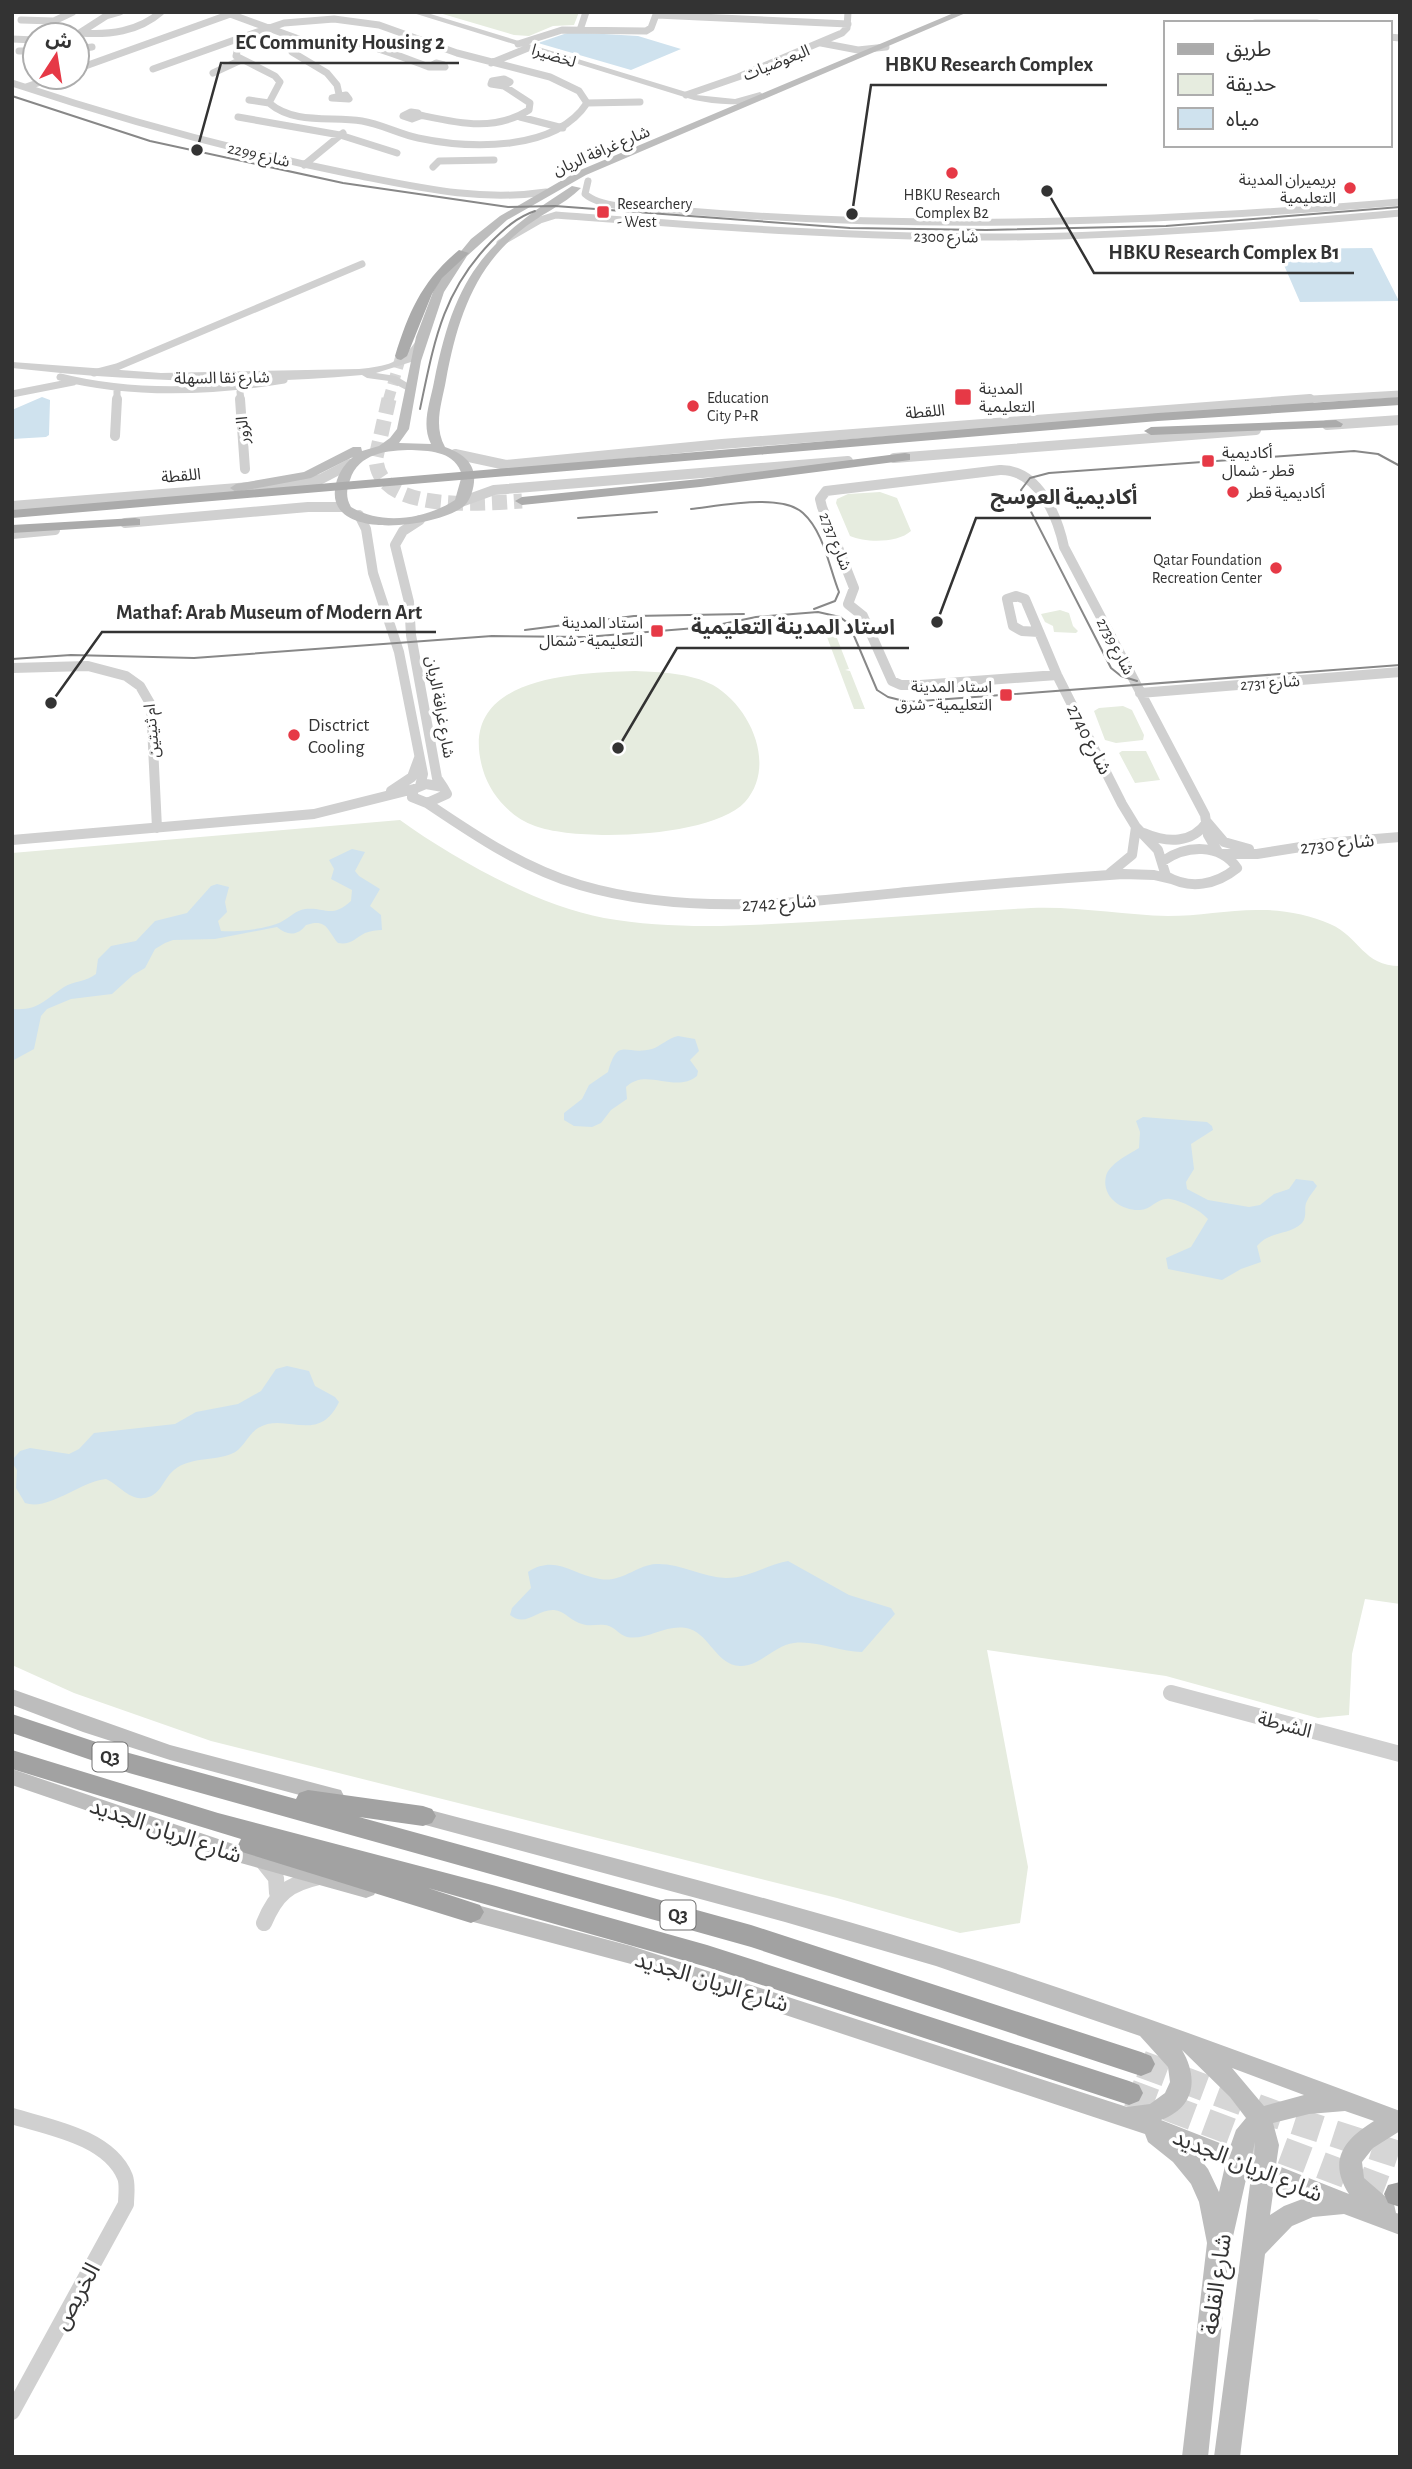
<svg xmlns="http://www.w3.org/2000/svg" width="1412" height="2469" font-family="'Alegreya Sans','Noto Sans Arabic',sans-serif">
	<rect width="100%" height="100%" fill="#fff"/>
	<path fill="#e6ecdf" d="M436 12H579L574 25 553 26 529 36 514 35Z
		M880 492 897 498 911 531C898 543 866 543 850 536L836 503 837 499 848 494Z
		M1060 610 1069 613 1073 626 1078 631 1076 633 1054 632 1053 626 1045 622 1041 614Z
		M833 628 849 669 845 670 850 671 865 709H854L824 629Z
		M635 671C661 672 690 673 713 685 751 707 777 766 745 802 712 838 578 842 535 826 510 817 490 794 483 770 455 676 574 673 635 671Z
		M1123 706 1132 710 1144 735 1143 740 1116 743 1105 740 1094 711 1099 708Z
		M1122 751H1146L1160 780 1135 783 1119 753Z
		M400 820C454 859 538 906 604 918 672 930 741 926 810 922 883 918 957 912 1031 908 1077 906 1123 915 1168 916 1200 916 1232 909 1263 910 1284 910 1311 915 1330 924 1360 937 1363 966 1400 966V1604L1365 1599 1352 1654 1349 1715 1318 1718 1166 1676 987 1650 1028 1867 1020 1923 960 1933 837 1898 211 1741 74 1693 12 1665V853Z"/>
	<path fill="#cfe2ee" d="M570 32 638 36 681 49 631 70 538 43Z
		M1372 248 1399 301 1300 302 1277 249Z
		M42 397 50 400 49 435 46 437 12 439V410Z
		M352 849 365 852 355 871 359 876 380 889 370 906 381 915 382 930C377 930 370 931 365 933 354 939 351 945 338 943 327 930 327 918 306 925 298 936 287 936 277 927L215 939 173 940 165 943 155 949 145 968 133 975 112 994 71 999 47 1009 41 1016 34 1049 12 1061V1009C39 1011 44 1000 64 987 74 981 86 982 96 974L98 959 111 946 136 941 155 921 187 913 211 886 217 884 229 887 225 902 227 912 218 921 221 931C237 932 267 929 281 922 289 918 296 910 305 909 326 907 331 919 351 901L352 890 331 879 334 869 329 860Z
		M678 1036 695 1039 699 1051 690 1060 698 1071 697 1076C675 1094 646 1067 626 1087L627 1099 611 1110 601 1123 592 1127 574 1126 564 1120V1113L582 1099 589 1085 608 1072C618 1036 625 1056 652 1049 661 1046 668 1038 678 1036Z
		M1143 1117 1207 1122 1212 1126 1213 1130 1191 1144 1194 1169 1186 1182 1187 1189 1208 1200 1249 1207 1260 1205 1274 1194 1289 1189 1296 1179 1313 1181 1317 1186C1314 1191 1309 1196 1307 1201 1303 1208 1308 1215 1302 1223 1289 1236 1270 1230 1257 1246L1261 1262 1241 1269 1222 1280 1168 1269 1166 1258 1191 1247 1208 1219C1200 1210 1182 1201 1170 1199 1158 1197 1151 1210 1140 1210 1122 1211 1101 1197 1106 1176 1110 1163 1128 1155 1139 1148L1140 1132 1136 1121Z
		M287 1366 309 1371 315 1386 335 1397 339 1402C318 1446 285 1411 258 1428 247 1435 243 1450 231 1454 213 1461 190 1457 174 1470 162 1480 161 1497 143 1498 129 1500 118 1484 106 1479 79 1482 49 1511 25 1503L16 1488 17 1470 13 1464 14 1458 20 1451 30 1448 69 1454 79 1449 94 1433 175 1424 196 1412 238 1404 261 1391 276 1369Z
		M788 1561 849 1595 891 1608 895 1614 862 1652C840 1652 816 1640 794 1643 775 1645 759 1667 740 1666 717 1665 710 1636 690 1629 667 1622 648 1641 627 1637 620 1635 615 1628 609 1626 600 1623 590 1627 582 1624 572 1622 565 1611 554 1610 537 1609 526 1628 510 1615L512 1608 531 1588 528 1572C556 1554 572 1575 600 1579 621 1583 637 1565 656 1564 680 1563 702 1577 726 1578 749 1578 766 1565 788 1561Z"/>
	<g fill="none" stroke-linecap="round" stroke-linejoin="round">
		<path stroke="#d6d6d6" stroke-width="11" stroke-dasharray="11 6" stroke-linecap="butt" d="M388 401 401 356"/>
		<path stroke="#d6d6d6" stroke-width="15" stroke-dasharray="15 7" stroke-linecap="butt" d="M389 399 376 457C376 515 484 503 522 501"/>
		<path stroke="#d6d6d6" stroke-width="27" stroke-dasharray="27 14" stroke-linecap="butt" d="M1141 2064 1280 2116 1400 2155
			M1129 2093 1398 2194"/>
		<path stroke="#d0d0d0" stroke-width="7" d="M230 14 307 42
			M657 15 848 24
			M334 19 379 25 457 53 550 77 579 91 587 103C555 152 470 149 418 138 399 134 381 124 362 121 331 116 295 125 269 103L280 82 275 76 236 56 240 38 284 23Z
			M21 20 54 21 73 12
			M1255 23H1317
			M580 30 586 12
			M80 33C109 35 138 32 161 12
			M78 34 106 16 120 12
			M1389 37 1400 38
			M12 39 35 40
			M821 43 858 50 886 47
			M518 44 562 30 646 31 651 28 657 12
			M77 49 92 47
			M19 51H35
			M436 63 444 65 445 67H429Z
			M491 63 528 48
			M77 69 236 12
			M153 69 240 38
			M213 73 241 60
			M504 79 510 82 504 86 491 84 492 81Z
			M12 83C123 120 236 151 351 174 417 187 479 202 546 192
			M26 87 55 77
			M339 94 337 85 327 73 292 52 294 47C341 29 384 51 429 67
			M346 95 349 99 332 98Z
			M686 95 738 77 842 33 847 28 848 12
			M249 100 269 103
			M587 103 640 102
			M411 112 418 113 420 116 412 119 403 116Z
			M420 115C458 123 494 132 529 110L530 103 504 86
			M238 117 340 135 397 153
			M520 117 563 128
			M304 165 343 133
			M433 167 439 161 494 160
			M588 181 585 194C604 211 662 208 688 211 925 231 1163 222 1400 202
			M500 243 540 220 556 215C705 226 855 238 1005 237 1137 236 1268 225 1400 213
			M94 373 117 367 362 264
			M60 377C132 395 211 392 284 380
			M240 392 241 401
			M12 394 73 382
			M117 401V391
			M1278 401 1400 394"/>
		<path stroke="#d0d0d0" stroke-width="10" d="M240 399 245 469
			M1327 425 1400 420
			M115 436 117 399
			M455 454 506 465 722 444 1310 399
			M894 458 1256 430
			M461 502 494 490 848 461
			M12 506 301 483 321 479 350 464
			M359 515 366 529 373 573 399 652 423 774 420 786
			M420 520 403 531 395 545 409 602 411 635 437 778 443 787
			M125 523 308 507H345
			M12 534 55 530
			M1016 596 1025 599 1039 632 1022 631 1013 626 1007 599Z
			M1039 632 1057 675 1122 804 1136 827 1158 850 1166 876C1190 890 1216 885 1237 868 1220 843 1186 845 1163 861
			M12 668 88 666 126 676 140 686 151 705 157 828
			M1057 675 920 685H901L892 681 863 616 848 604 854 588 822 507 820 499 826 491 1000 470C1038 469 1057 515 1064 547L1205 815 1208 835 1218 852
			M1140 693 1400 672
			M426 784 443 787 447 794 427 803 412 797 414 789Z
			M391 791 412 777 419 758
			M427 803C476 836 523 868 580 885 685 916 800 903 907 892 979 885 1051 879 1123 874L1154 875 1171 879
			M1144 833C1167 843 1192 844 1207 822L1224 842 1249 849
			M12 840 314 814 414 789
			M1223 854H1257L1326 843 1400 837
			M1110 873 1132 855 1136 827"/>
		<path stroke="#d0d0d0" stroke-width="16" d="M1171 1693 1400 1754
			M264 1863 276 1878 277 1893
			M264 1923C276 1894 288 1884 319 1877
			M12 2116C48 2127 109 2137 125 2177 128 2185 126 2195 126 2204L12 2412"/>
		<path fill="#d0d0d0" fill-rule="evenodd" d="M410 12H424L696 95 735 99 760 92 764 95C744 109 717 104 694 100Z
			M421 338 426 341 411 362 376 373 396 376 414 387V391L410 392 389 381 367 378 362 375C246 386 127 381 12 368V362L161 373 359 369C386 366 402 364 417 339Z"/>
		<path fill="#bdbdbd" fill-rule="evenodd" d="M956 12H968L586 175 507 220 467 256 444 292 421 361 409 429 399 443 431 444C421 424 430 403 434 382 455 276 483 243 572 186L581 188C564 205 539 215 520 231 473 270 457 321 446 380 442 403 433 425 445 447 459 452 473 460 474 476 475 485 471 500 464 506 439 527 329 542 335 490 336 477 343 465 353 457L311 478 236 492 230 488 236 484 304 472 353 447H361L362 451 379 446 390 438 397 429 416 337 433 292 444 272 471 239 500 216 578 171ZM412 450C433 451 455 452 462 475L455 500C426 519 382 526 351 507 346 498 346 490 350 480 358 453 388 450 412 450Z
			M12 1689 170 1745 333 1788 341 1790 344 1796 341 1802 333 1804 170 1760 83 1732 12 1705Z
			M12 1769 239 1846 374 1883 377 1889 374 1895 366 1898 237 1862 12 1785Z
			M411 1805C586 1851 763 1895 936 1948 1093 1996 1246 2054 1400 2111V2131L1373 2148 1362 2162 1364 2178 1394 2204 1396 2213 1400 2214V2235L1344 2214 1313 2217 1292 2226 1265 2254 1240 2457H1214L1251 2177 1247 2175 1229 2254 1208 2457H1182L1207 2243 1199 2202 1191 2184 1173 2162 1148 2142 1145 2134 631 1964 462 1919 454 1916 451 1910 454 1904 462 1901 631 1946 1127 2107 1150 2104 1165 2093 1170 2082 1168 2067 1140 2036 936 1966 785 1922 403 1819 400 1813 403 1807ZM1182 2050 1230 2097 1246 2118 1236 2130 1230 2147 1161 2120C1196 2107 1198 2077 1182 2050ZM1232 2068 1304 2095 1264 2106ZM1345 2111 1374 2121C1343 2140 1328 2161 1349 2194L1276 2165 1279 2145 1273 2123 1309 2114ZM1255 2142 1254 2156H1252ZM1197 2155 1225 2166 1219 2192 1208 2169ZM1274 2186 1305 2198 1284 2206 1270 2215Z"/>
		<path fill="#ababab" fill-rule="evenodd" d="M459 250 469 253 442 278 432 294 407 356 401 360 397 359 395 356C409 311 422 281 459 250Z
			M1400 397V405L1158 421 12 518V510L1158 413Z
			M1336 420 1343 424 1341 427 1151 435 1144 431 1151 427Z
			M905 453 910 454V460L700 487 522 505 515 501 522 497 700 479Z
			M135 518 140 519V525L12 533V525Z"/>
		<path fill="#a2a2a2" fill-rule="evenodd" d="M12 1714 129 1753 296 1799 299 1793 308 1790 423 1806 432 1809 436 1816 432 1823 423 1826 359 1817 751 1925 1141 2052 1151 2056 1155 2064 1151 2072 1141 2076 751 1947 129 1773 12 1733Z
			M12 1750 218 1813 496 1886 707 1945 1129 2081 1139 2085 1143 2093 1139 2101 1129 2105 707 1967 428 1888 480 1905 484 1912 480 1919 471 1923 242 1852 238 1845 241 1839 12 1769Z
			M1400 2182V2207L1388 2203 1384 2194 1388 2185Z"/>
		<path stroke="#888" stroke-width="2" d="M12 96 150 141 343 183 508 207 555 206 850 228 986 230 1166 226 1400 207
			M420 409C434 343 442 292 491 242 504 229 517 217 535 211
			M691 509C719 506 781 493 803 513 824 532 829 567 839 592L835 601 814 609
			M578 518 657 512
			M525 630 634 616 744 614
			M12 659 71 655 194 658 492 636 586 637 708 627 756 617 818 612 840 617 849 624 877 690 888 697 908 702 1400 665
			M1137 681 1121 676 1111 668 1024 498 1021 490 1030 478 1049 473 1354 451 1378 454 1400 466"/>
	</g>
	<g fill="#e63946" stroke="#fff" stroke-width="2.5">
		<circle cx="952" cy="173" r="7"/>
		<circle cx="1350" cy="188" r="7"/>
		<rect x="596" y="205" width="14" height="14" rx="3.5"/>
		<rect x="954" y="388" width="18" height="18" rx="3.5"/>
		<circle cx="693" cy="406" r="7"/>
		<rect x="1201" y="454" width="14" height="14" rx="3.5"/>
		<circle cx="1233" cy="492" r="7"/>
		<circle cx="1276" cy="568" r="7"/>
		<rect x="650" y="624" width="14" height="14" rx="3.5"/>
		<rect x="999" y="688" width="14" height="14" rx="3.5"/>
		<circle cx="294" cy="735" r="7"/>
	</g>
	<g text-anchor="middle" stroke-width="7" stroke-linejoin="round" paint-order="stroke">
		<g font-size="16" fill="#333" stroke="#fff">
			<text transform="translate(554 55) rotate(17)" y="6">لخضيرا</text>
			<text transform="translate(776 62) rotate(-22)" y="6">البعوضيات</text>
			<text transform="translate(601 150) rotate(-23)" y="6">شارع غرافة الريان</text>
			<text transform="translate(259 154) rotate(13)" y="6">شارع 2299</text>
			<text transform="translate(946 236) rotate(1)" y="6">شارع 2300</text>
			<text transform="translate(222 377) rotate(-1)" y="6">شارع نقا السهلة</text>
			<text transform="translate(925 411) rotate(-5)" y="6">اللقطة</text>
			<text transform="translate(242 430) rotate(-94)" y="6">الزور</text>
			<text transform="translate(181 475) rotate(-5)" y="6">اللقطة</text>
			<text transform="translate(836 541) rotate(68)" y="6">شارع 2737</text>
			<text transform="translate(1116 646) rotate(62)" y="6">شارع 2739</text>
			<text transform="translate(1270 682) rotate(-4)" y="6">شارع 2731</text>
			<text transform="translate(441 707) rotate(80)" y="6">شارع غرافة الريان</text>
			<text transform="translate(151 731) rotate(-95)" y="6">ام ثنيتين</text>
		</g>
		<g font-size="16" fill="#333" stroke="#fff" text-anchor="start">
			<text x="1336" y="185" text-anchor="end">بريميران المدينة<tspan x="1336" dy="18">التعليمية</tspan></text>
			<text x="952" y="200" text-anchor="middle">HBKU Research<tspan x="952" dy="18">Complex B2</tspan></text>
			<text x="617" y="209">Researchery<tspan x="617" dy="18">- West</tspan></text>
			<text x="979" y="394">المدينة<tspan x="979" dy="18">التعليمية</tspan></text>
			<text x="707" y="403">Education<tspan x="707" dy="18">City P+R</tspan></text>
			<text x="1222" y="458">أكاديمية<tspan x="1222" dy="18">قطر - شمال</tspan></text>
			<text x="1247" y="498">أكاديمية قطر</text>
			<text x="1262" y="565" text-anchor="end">Qatar Foundation<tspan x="1262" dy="18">Recreation Center</tspan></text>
			<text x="643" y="628" text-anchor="end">استاد المدينة<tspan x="643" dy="18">التعليمية - شمال</tspan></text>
			<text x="992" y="692" text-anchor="end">استاد المدينة<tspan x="992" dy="18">التعليمية - شرق</tspan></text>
		</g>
		<g fill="#fff" stroke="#707070" stroke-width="2">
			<rect x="92.5" y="1742.5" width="35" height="29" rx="5"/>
			<rect x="660.5" y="1900.5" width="35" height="29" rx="5"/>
		</g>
		<g font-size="18" font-weight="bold" fill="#333">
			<text x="110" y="1763">Q3</text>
			<text x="678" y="1921">Q3</text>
		</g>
		<g font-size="19" fill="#333" stroke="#fff" text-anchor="start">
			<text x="308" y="731">Disctrict<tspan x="308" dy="22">Cooling</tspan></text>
		</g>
		<g font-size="19" fill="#333" stroke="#fff">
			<text transform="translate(1090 739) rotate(63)" y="7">شارع 2740</text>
			<text transform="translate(1337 843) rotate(-6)" y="7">شارع 2730</text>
			<text transform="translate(779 902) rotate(-3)" y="7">شارع 2742</text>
			<text transform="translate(1285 1724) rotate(15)" y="7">الشرطة</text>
		</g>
		<g font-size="23" fill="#333" stroke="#fff">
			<text transform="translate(166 1830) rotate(19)" y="8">شارع الريان الجديد</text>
			<text transform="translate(712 1981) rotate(17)" y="8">شارع الريان الجديد</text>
			<text transform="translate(1248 2165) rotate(22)" y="8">شارع الريان الجديد</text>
			<text transform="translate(1216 2284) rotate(-82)" y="8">شارع القلعة</text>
			<text transform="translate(76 2296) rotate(-61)" y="8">الخريص</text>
		</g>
	</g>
	<path fill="none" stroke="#333" stroke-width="2.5" d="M197 150L221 63H459M852 214L871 85H1107M1047 191L1094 273H1354M937 622L976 518H1151M51 703L102 632H436M618 748L677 648H909"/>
	<g fill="#333" stroke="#fff" stroke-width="2.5">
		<circle cx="197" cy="150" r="7"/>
		<circle cx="852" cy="214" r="7"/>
		<circle cx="1047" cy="191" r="7"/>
		<circle cx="937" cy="622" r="7"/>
		<circle cx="51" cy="703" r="7"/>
		<circle cx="618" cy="748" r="7"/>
	</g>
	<g font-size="21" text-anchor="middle" font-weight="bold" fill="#333" stroke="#fff" stroke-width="7" stroke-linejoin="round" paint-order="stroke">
		<text x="340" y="49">EC Community Housing 2</text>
		<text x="989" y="71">HBKU Research Complex</text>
		<text x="1224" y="259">HBKU Research Complex B1</text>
		<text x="1064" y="504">أكاديمية العوسج</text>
		<text x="269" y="619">Mathaf: Arab Museum of Modern Art</text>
		<text x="793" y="634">استاد المدينة التعليمية</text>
	</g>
	<rect width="1412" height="2469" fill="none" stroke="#333333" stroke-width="28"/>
	<rect x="1164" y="21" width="228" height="126" fill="#ffffff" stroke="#adadad" stroke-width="2"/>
	<rect x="1178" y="44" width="35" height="10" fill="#ababab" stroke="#adadad" stroke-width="2"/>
	<text x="1226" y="56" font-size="21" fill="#333333">طريق</text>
	<rect x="1178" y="74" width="35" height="21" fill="#e6ecdf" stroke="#adadad" stroke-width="2"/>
	<text x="1226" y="91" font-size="21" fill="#333333">حديقة</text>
	<rect x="1178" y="108" width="35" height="21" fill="#cfe2ee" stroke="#adadad" stroke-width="2"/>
	<text x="1226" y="126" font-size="21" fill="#333333">مياه</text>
	<g transform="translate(56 56) rotate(12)"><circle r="33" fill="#ffffff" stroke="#adadad" stroke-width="2"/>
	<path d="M0-5L12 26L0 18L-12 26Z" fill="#e63946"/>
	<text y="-10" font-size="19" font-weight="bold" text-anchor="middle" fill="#333333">ش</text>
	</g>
</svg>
